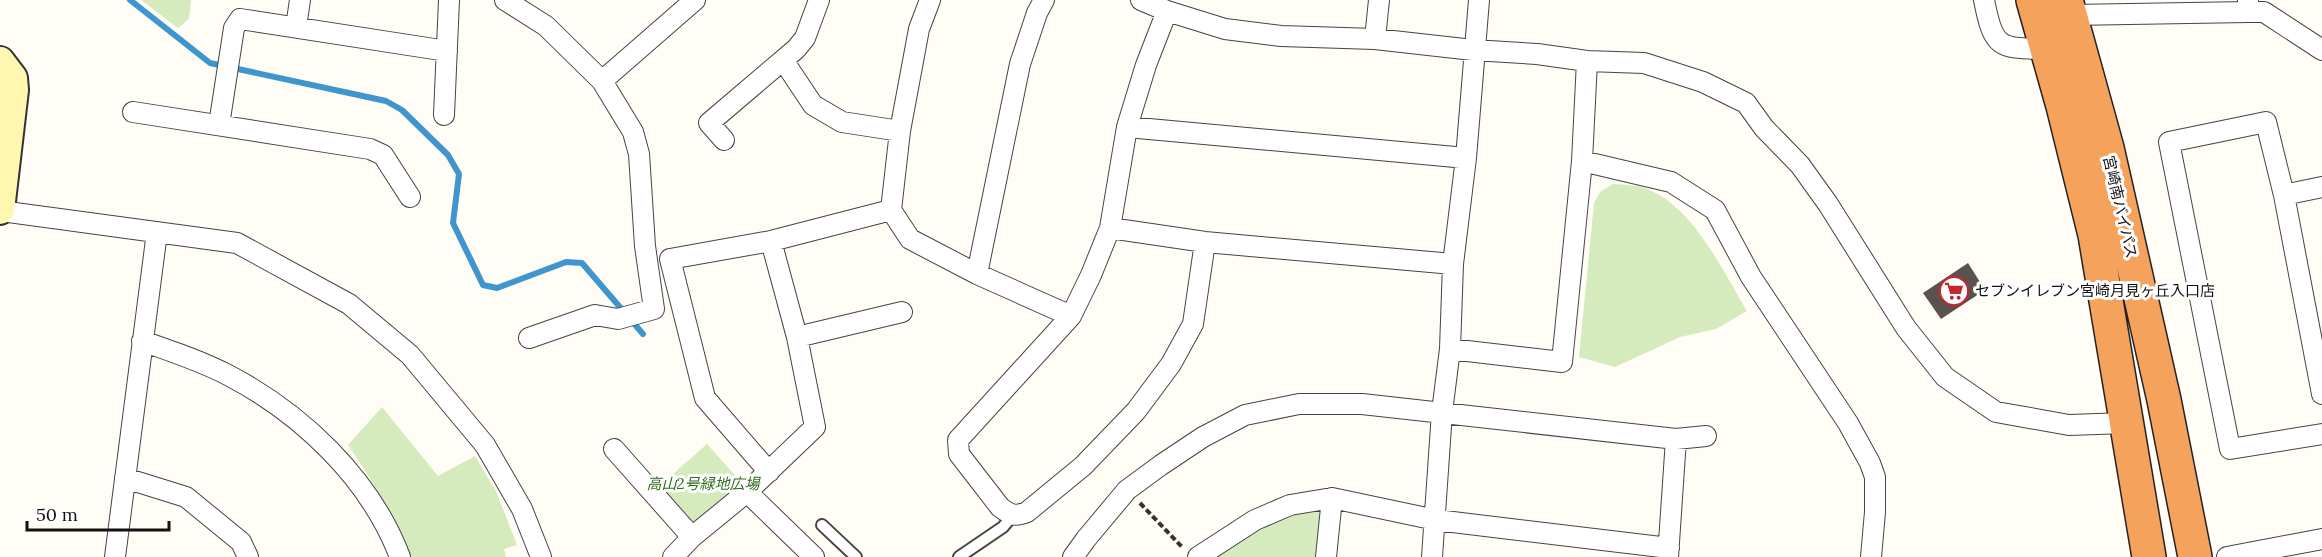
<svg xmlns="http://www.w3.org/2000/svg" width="2322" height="557" font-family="Lora,'Noto Sans JP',serif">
	<rect width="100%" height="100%" fill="#fffdf5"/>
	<path fill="#d5ebbd" d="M141 0H191L189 19 178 28Z
		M1613 184C1622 185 1633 185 1641 187 1691 201 1722 270 1747 311L1716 329 1680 337 1615 367 1579 357 1594 203 1600 192Z
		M382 407 438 476 475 456 496 491 517 545 504 549 506 557H410C393 516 373 481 348 445Z
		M707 444 742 483 696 525 685 522 656 489Z
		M1315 509 1323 517 1318 557H1213L1275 520Z"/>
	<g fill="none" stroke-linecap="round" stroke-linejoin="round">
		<path stroke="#3f96cf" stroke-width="6" d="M130 0 210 63 386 101 402 110 448 155 459 174 453 223 483 285 497 288 566 262 582 263 643 334"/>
	</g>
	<path fill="#5a524d" d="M1968 263 1985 290 1941 319 1923 293Z"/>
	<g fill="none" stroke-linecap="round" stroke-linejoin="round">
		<g stroke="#444" stroke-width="14">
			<path id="lane" d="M822 525 856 557
				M959 557 1003 527 1013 515"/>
		</g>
		<g stroke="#444" stroke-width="22">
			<path id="street" d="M505 0 546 26 602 81 633 132 639 154 645 246 654 309 618 319 595 315 529 338
				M930 0 919 29 900 131 891 210 910 239 977 274 1071 316
				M1141 0 1167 11 1225 29 1281 36 1375 39 1473 50 1537 54 1587 61 1644 63 1703 82 1746 103 1764 128 1800 165 1828 204 1906 328 1945 377 1996 412 2069 425 2126 423
				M1984 0C1994 50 1999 48 2047 49
				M1167 11 1146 65 1127 127 1110 228 1091 275 1071 316 958 440 959 454 1000 507C1010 515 1015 517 1027 512L1083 466 1136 411 1171 364 1193 324 1205 242
				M2248 12H2264L2322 50
				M2070 15 2248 12V0
				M296 27 300 0
				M1375 39 1379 0
				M783 60 813 105 842 122 900 131
				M602 81 695 0
				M133 112 370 149 383 155 410 197
				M444 115 449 0
				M219 125 234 28 240 19 447 51
				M1127 127 1466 158
				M724 140 709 123 796 49 805 38 819 0
				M1582 161 1671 182 1715 210 1751 277 1848 423 1870 463 1875 477V512L1871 557
				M2284 195 2322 187
				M0 211 237 243 349 304 410 355 485 445 522 509 541 557
				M1110 228 1205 242 1453 264
				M977 274 1020 64 1037 13 1044 0
				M797 337 902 312
				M142 341C171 351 201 361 228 375 301 413 370 478 400 557
				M1450 349 1562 362 1582 161 1587 61
				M2322 394 2284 195 2266 122 2169 142 2230 449 2322 434
				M614 449 692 537
				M769 472 705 398 670 259 771 241 891 210
				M125 478 186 497 241 542 248 557
				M747 492 814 557
				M115 557 157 232
				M673 557 692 537 747 492 815 427 797 337 771 241
				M1073 557 1086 539 1127 490 1161 465 1203 437 1245 415 1299 404H1362L1676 439 1706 436
				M1198 557 1255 520 1290 505 1332 498 1436 520 1669 548
				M1326 557 1332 498
				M1432 557 1442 412 1450 349 1453 264 1466 158 1479 0
				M1668 557 1676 439
				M2227 557 2322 539"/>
		</g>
		<g stroke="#333" stroke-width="32">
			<path id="secondary" d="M0 61 13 78 14 90 0 210"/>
		</g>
		<g stroke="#222" stroke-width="36">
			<path id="highway" d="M2033 0 2063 106 2095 235 2149 557
				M2066 0 2107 148 2164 400 2195 557"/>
		</g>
		<path stroke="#333" stroke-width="4" stroke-dasharray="6 3" stroke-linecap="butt" d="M1140 503 1183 548"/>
		<use href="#lane" stroke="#fff" stroke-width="10"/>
		<use href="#street" stroke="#fff" stroke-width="20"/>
		<use href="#secondary" stroke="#fff6b0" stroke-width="28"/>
		<use href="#highway" stroke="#f5a25d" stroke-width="33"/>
	</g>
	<defs>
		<g id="supermarket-ring" transform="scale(1.5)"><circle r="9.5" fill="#fff" stroke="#c4262e" stroke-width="1.5"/><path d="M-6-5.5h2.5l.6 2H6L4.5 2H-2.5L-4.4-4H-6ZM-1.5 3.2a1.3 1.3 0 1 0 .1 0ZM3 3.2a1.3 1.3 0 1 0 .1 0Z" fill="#c4262e"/></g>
	</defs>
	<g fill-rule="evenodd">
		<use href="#supermarket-ring" x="1954" y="291"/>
	</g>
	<g text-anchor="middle" stroke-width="6" stroke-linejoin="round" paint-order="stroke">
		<g font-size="15" fill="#111" stroke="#fff">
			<text transform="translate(2120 207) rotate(77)" y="5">宮崎南バイパス</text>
		</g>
		<g font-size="15" fill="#111" stroke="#fff" text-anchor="start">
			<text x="1975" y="296">セブンイレブン宮崎月見ヶ丘入口店</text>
		</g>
		<g font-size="15" font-style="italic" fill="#2f6b1f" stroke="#fff">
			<text x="703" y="489">高山2号緑地広場</text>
		</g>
	</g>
	<path d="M27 521v9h142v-9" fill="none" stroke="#111111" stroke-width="3"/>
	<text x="36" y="521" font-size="18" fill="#111111" stroke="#ffffff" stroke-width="4.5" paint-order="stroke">50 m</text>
</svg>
